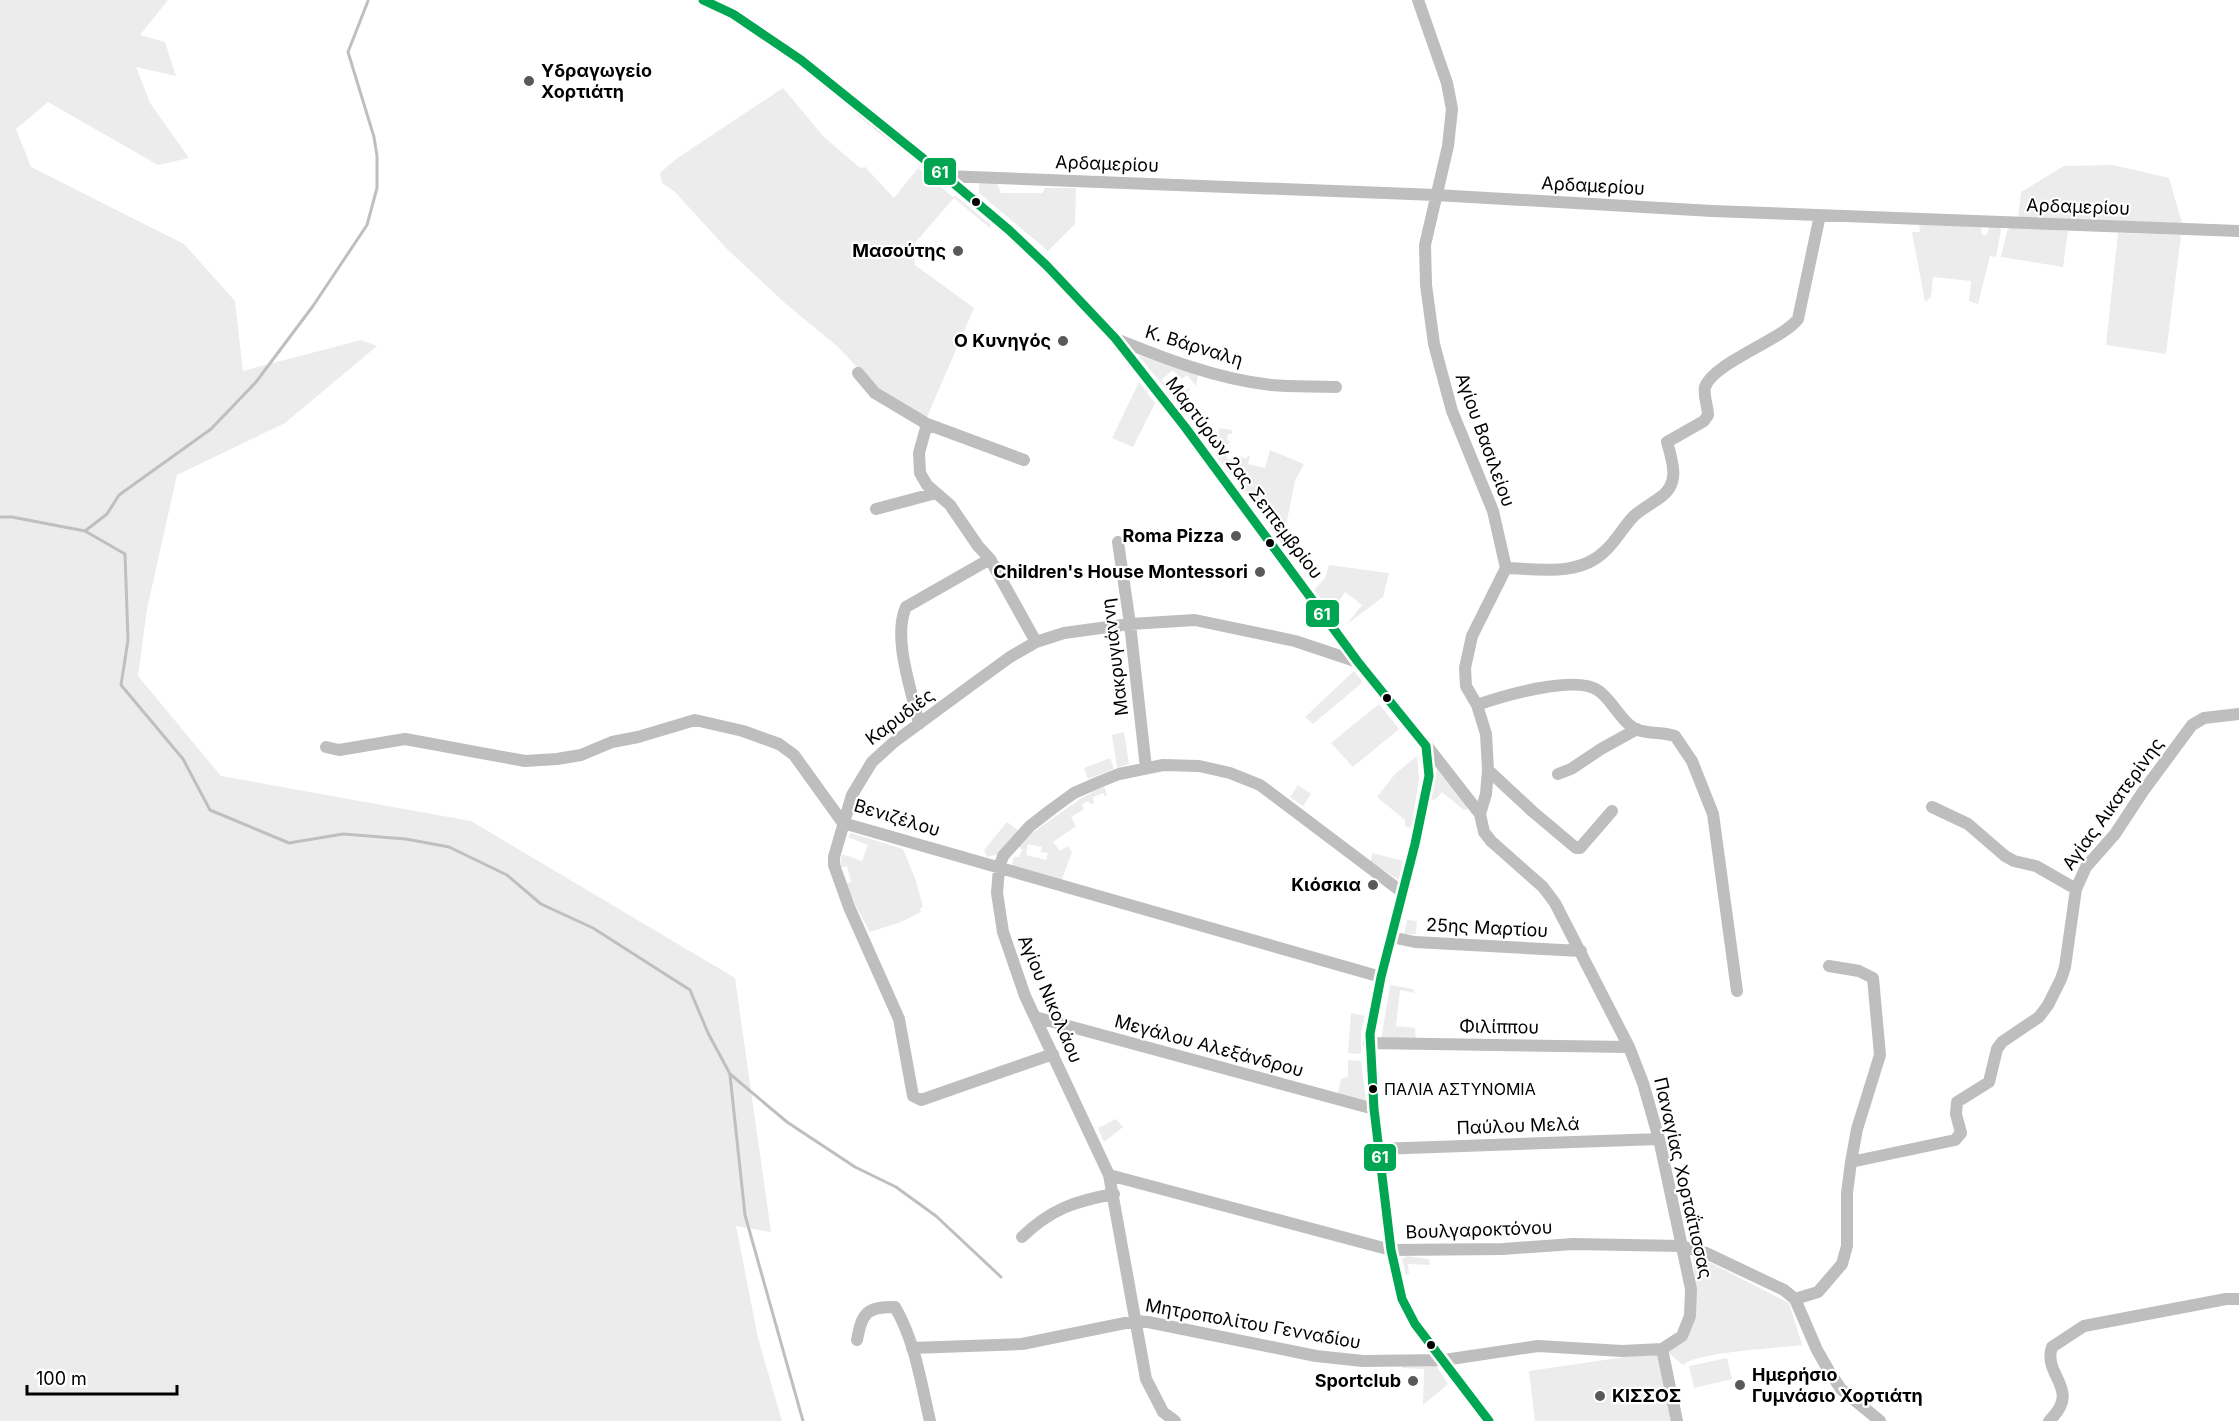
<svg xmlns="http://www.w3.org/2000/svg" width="2239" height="1421" font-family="Inter,sans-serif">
	<rect width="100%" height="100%" fill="#fff"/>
	<path fill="#ececec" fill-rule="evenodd" d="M0 0H168L140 35 165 42 176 76 136 67 150 103 189 158 158 165 48 102 16 129 31 167 184 244 235 301 243 371 361 340 377 346 285 423 177 475 147 609 138 676 221 776 471 821 735 978 771 1232 736 1226 758 1338 782 1421H0Z
		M783 88 823 136 860 168 865 167 894 198 918 168 953 197 956 196 987 222 989 221 991 223 990 228 954 198 913 245 915 265 974 308 927 417 880 392 837 346 786 304 727 249 675 192 662 183 660 173 676 159Z
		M2113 165 2169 178 2182 223 2018 218 2021 192 2064 166Z
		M982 183H997L1001 193H1042L1045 188H1076L1075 224 1048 251 979 193V184Z
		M1919 223 1981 227 1982 235H1987L1989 227 1999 226 2001 230 1996 257 1990 256 1978 304 1969 301 1971 281 1933 277 1931 297 1925 302 1912 232H1920Z
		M2012 227 2068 231 2063 267 2001 257 2007 231Z
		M2118 233 2181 235 2166 354 2106 345Z
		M1138 355 1198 375 1196 386 1187 375 1182 379 1173 370 1161 380 1177 397 1189 388 1190 390 1175 400Z
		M1139 382 1155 403 1133 447 1112 438Z
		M1219 428 1232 430V434H1228L1227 439 1230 442 1224 447 1222 444 1220 445 1226 452 1227 458 1233 461 1239 456 1246 459 1248 456H1250L1248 464 1265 468 1270 450 1304 464 1295 481 1282 545 1256 505 1216 456Z
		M1329 565 1389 573 1383 597 1347 624 1362 605 1345 592 1331 612 1314 590 1325 578Z
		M1354 671 1363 682 1313 724 1305 717Z
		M1379 704 1399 729 1353 767 1331 743Z
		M1124 732 1129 764 1117 768 1112 735Z
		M1417 756 1419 779 1411 828 1405 826V820L1377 797 1395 774Z
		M1110 758 1114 769 1088 779 1084 768Z
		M1437 769 1470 808 1464 810 1442 792 1436 799 1431 800Z
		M1298 785 1311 794 1303 806 1290 797Z
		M1104 786 1107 795 1105 796 1103 793 1093 797 1094 803 1090 804 1089 801 1082 804 1084 809 1071 817 1076 826 1053 842 1060 851 1068 846 1072 852 1061 882 1012 865 1014 857H1019L1022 850 1019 846 1025 838 1080 799ZM1028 844 1042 847 1041 852 1048 853 1046 860 1026 855Z
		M1007 822 1018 830 999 854 987 857 984 850Z
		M851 833 903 849 915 878 923 906 920 909 921 912 901 922 870 932 844 884 851 882 847 866 839 868 842 854 862 861 868 845 848 837Z
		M1372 853 1403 861 1399 880 1371 862Z
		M1407 920 1417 921 1416 934H1404Z
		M1390 985 1413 989 1415 993 1400 990 1396 1026 1415 1028 1416 1041 1381 1040Z
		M1351 1013 1365 1016 1361 1032V1054L1348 1053Z
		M1348 1060 1361 1061 1366 1101 1337 1097 1341 1079 1348 1077Z
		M1116 1119 1123 1127 1104 1142 1098 1128Z
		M1693 1254 1789 1303 1802 1345C1780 1348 1694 1352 1683 1365L1666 1351 1684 1339 1695 1286Z
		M1407 1256 1429 1259 1430 1265 1408 1264 1409 1274 1406 1275 1402 1259Z
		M1659 1352 1672 1421H1535L1529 1371Z
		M1727 1358 1732 1379 1694 1388 1689 1366Z
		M1402 1363 1435 1364 1448 1384 1423 1405 1424 1369 1402 1368Z"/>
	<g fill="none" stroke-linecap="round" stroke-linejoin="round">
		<path stroke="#bfbfbf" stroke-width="3" d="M0 517H12L85 531 107 514 119 495 211 429 256 382 313 306 367 225 377 188V156L374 137 348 52 368 1
			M85 531 125 554 128 640 121 685 183 759 210 810 289 843 343 834 406 839 449 847 507 875 541 904 593 928 690 990 708 1033 730 1074 787 1122 855 1167 896 1187 936 1216 1001 1277
			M730 1075 745 1215 803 1421"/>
		<path stroke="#bebebe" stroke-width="12" d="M703 0 733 14 801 60 878 124 945 176 1009 230 1047 266 1115 338 1185 427 1358 662 1426 746 1429 776 1415 844 1381 977 1370 1034 1374 1109 1391 1250 1402 1299 1415 1324 1489 1421
			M1418 0 1447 83 1452 109 1448 146 1425 245 1426 285 1434 344 1452 411 1493 511 1506 568 1472 636 1465 668 1466 686 1477 705 1486 734 1488 770 1486 794 1480 814
			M945 176 1436 195 1712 211 2239 231
			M1116 339C1166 359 1217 379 1271 385 1292 387 1314 386 1336 387
			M858 373 875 393 927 424 1024 460
			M927 424 919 453 920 473 927 485 950 505 978 546 990 559 1036 642
			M876 509 936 493
			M1118 542 1130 624 1146 768
			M1506 568C1539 569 1580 577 1606 550 1617 540 1625 524 1635 515 1642 509 1651 504 1658 499 1681 485 1673 463 1667 442L1704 421 1708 415C1708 406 1703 396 1705 387 1713 363 1782 340 1798 319L1820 215
			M1477 705C1503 696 1576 674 1599 691 1613 701 1622 724 1638 730 1650 734 1663 732 1675 736L1692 761 1713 814 1737 991
			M919 724C912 691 892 638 906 607L990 559
			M1427 746 1480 814 1484 832 1491 841 1543 887 1555 903 1629 1047 1643 1083 1659 1139 1691 1289 1690 1316 1682 1336 1662 1349 1677 1421
			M326 747 339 750 405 739 525 761 557 759 581 755 612 742 638 737 695 720 743 731 779 744 794 755 843 823 1381 977
			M1488 770 1532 811 1576 848H1580L1612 811
			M1558 774 1571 769 1601 749 1637 729
			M1932 807 1968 824 2005 856 2014 861 2036 866 2076 889
			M1391 937 1415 942 1581 951
			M1829 966 1859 971 1873 978 1880 1055 1857 1129 1851 1162
			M1035 1017 1374 1109
			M1369 1043 1629 1047
			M1053 1054 921 1100 913 1096 899 1019 849 907 834 865V857L852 795 872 762 894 742 977 681 1010 657 1036 642 1064 633 1130 624 1195 620 1295 641 1358 662
			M1379 1149 1659 1139
			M1109 1175 1391 1250 1503 1249 1573 1244 1681 1246 1706 1253 1784 1290 1795 1299 1817 1350 1829 1371 1841 1389 1880 1421
			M1022 1237C1051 1209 1075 1201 1114 1194
			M1795 1299 1818 1292 1842 1264 1847 1246V1193L1851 1162 1955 1140 1961 1133 1956 1114 1957 1102 1989 1082 1997 1049 2002 1042 2039 1017 2048 1005 2061 979 2065 967 2076 889 2086 867 2115 834 2144 790 2192 725 2204 718 2239 714
			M857 1340C862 1313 866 1307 895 1307 915 1341 921 1383 930 1421
			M912 1348 1022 1344 1135 1321 1148 1322 1316 1356 1363 1361 1444 1360 1538 1346 1622 1351 1662 1349
			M1175 1421 1163 1412 1146 1379 1109 1175 1025 996 1003 932 997 893 999 868 1003 856 1030 826 1052 809 1074 793 1099 782 1119 774 1163 765 1199 766 1230 773 1260 785 1402 892
			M2049 1421C2083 1389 2042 1376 2052 1347L2084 1326 2226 1299H2239"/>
		<g stroke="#fff" stroke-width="14">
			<path id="bus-1" d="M703 0 733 14 801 60 945 176 1009 230 1047 266 1115 338 1185 427 1358 662 1426 746 1429 776 1415 844 1381 977 1370 1034 1374 1109 1391 1250 1402 1299 1415 1324 1489 1421"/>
		</g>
		<use href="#bus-1" stroke="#00a651" stroke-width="9"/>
	</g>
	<g fill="#595959" stroke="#fff" stroke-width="2">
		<circle cx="529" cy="81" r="6"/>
		<circle cx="958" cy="251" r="6"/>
		<circle cx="1063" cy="341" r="6"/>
		<circle cx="1236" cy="536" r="6"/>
		<circle cx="1260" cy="572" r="6"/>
		<circle cx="1373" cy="885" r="6"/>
		<circle cx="1413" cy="1381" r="6"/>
		<circle cx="1740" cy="1385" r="6"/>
		<circle cx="1600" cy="1396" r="6"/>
	</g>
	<g fill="#000" stroke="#fff" stroke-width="2">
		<circle cx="976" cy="202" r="5"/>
		<circle cx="1270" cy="543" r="5"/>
		<circle cx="1387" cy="698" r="5"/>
		<circle cx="1373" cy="1089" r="5"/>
		<circle cx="1431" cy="1345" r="5"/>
	</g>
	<g text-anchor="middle" stroke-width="4.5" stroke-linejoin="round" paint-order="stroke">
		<g font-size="16" fill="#000" stroke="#fff" text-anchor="start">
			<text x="1384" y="1095">ΠΑΛΙΑ ΑΣΤΥΝΟΜΙΑ</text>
		</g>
		<g font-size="18" font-weight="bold" fill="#000" stroke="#fff" text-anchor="end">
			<text x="541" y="77" text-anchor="start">Υδραγωγείο<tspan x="541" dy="21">Χορτιάτη</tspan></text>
			<text x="946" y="257">Μασούτης</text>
			<text x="1051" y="347">Ο Κυνηγός</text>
			<text x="1224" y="542">Roma Pizza</text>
			<text x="1248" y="578">Children's House Montessori</text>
			<text x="1361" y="891">Κιόσκια</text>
			<text x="1752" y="1381" text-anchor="start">Ημερήσιο<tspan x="1752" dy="21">Γυμνάσιο Χορτιάτη</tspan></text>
			<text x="1401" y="1387">Sportclub</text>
			<text x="1612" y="1402" text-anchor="start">ΚΙΣΣΟΣ</text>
		</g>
		<g font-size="18" fill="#000" stroke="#fff">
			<text transform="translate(1107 164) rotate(2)" y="6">Αρδαμερίου</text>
			<text transform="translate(1593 186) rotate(3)" y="6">Αρδαμερίου</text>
			<text transform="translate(2078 207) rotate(2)" y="6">Αρδαμερίου</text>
			<text transform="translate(1194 346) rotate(17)" y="6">Κ. Βάρναλη</text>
			<text transform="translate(1485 440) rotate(70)" y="6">Αγίου Βασιλείου</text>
			<text transform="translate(1244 478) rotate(53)" y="6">Μαρτύρων 2ας Σεπτεμβρίου</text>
			<text transform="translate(1115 657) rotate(-97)" y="6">Μακρυγιάννη</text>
			<text transform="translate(900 717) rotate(-37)" y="6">Καρυδιές</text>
			<text transform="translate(2113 804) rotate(-54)" y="6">Αγίας Αικατερίνης</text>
			<text transform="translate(897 818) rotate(17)" y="6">Βενιζέλου</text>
			<text transform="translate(1487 928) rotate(3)" y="6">25ης Μαρτίου</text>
			<text transform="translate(1050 999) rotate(67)" y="6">Αγίου Νικολάου</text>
			<text transform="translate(1499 1027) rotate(1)" y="6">Φιλίππου</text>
			<text transform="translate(1209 1046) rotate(15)" y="6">Μεγάλου Αλεξάνδρου</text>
			<text transform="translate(1518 1126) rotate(-2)" y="6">Παύλου Μελά</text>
			<text transform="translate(1683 1178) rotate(77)" y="6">Παναγίας Χορταΐτισσας</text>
			<text transform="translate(1479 1230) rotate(-2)" y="6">Βουλγαροκτόνου</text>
			<text transform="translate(1253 1324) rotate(10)" y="6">Μητροπολίτου Γενναδίου</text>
		</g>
	</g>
	<g stroke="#fff" stroke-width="2">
		<rect x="923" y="157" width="34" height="29" rx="6" fill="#00a651"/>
		<rect x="1305" y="599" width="35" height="29" rx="6" fill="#00a651"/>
		<rect x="1363" y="1143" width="34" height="29" rx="6" fill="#00a651"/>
	</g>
	<g font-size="16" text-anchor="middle" font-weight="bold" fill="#fff">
		<text x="940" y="178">61</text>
		<text x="1322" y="620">61</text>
		<text x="1380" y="1163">61</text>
	</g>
	<path d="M27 1385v9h150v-9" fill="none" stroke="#000000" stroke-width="3"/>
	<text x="36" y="1385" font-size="18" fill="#000000" stroke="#ffffff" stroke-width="4.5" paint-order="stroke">100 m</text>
</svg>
